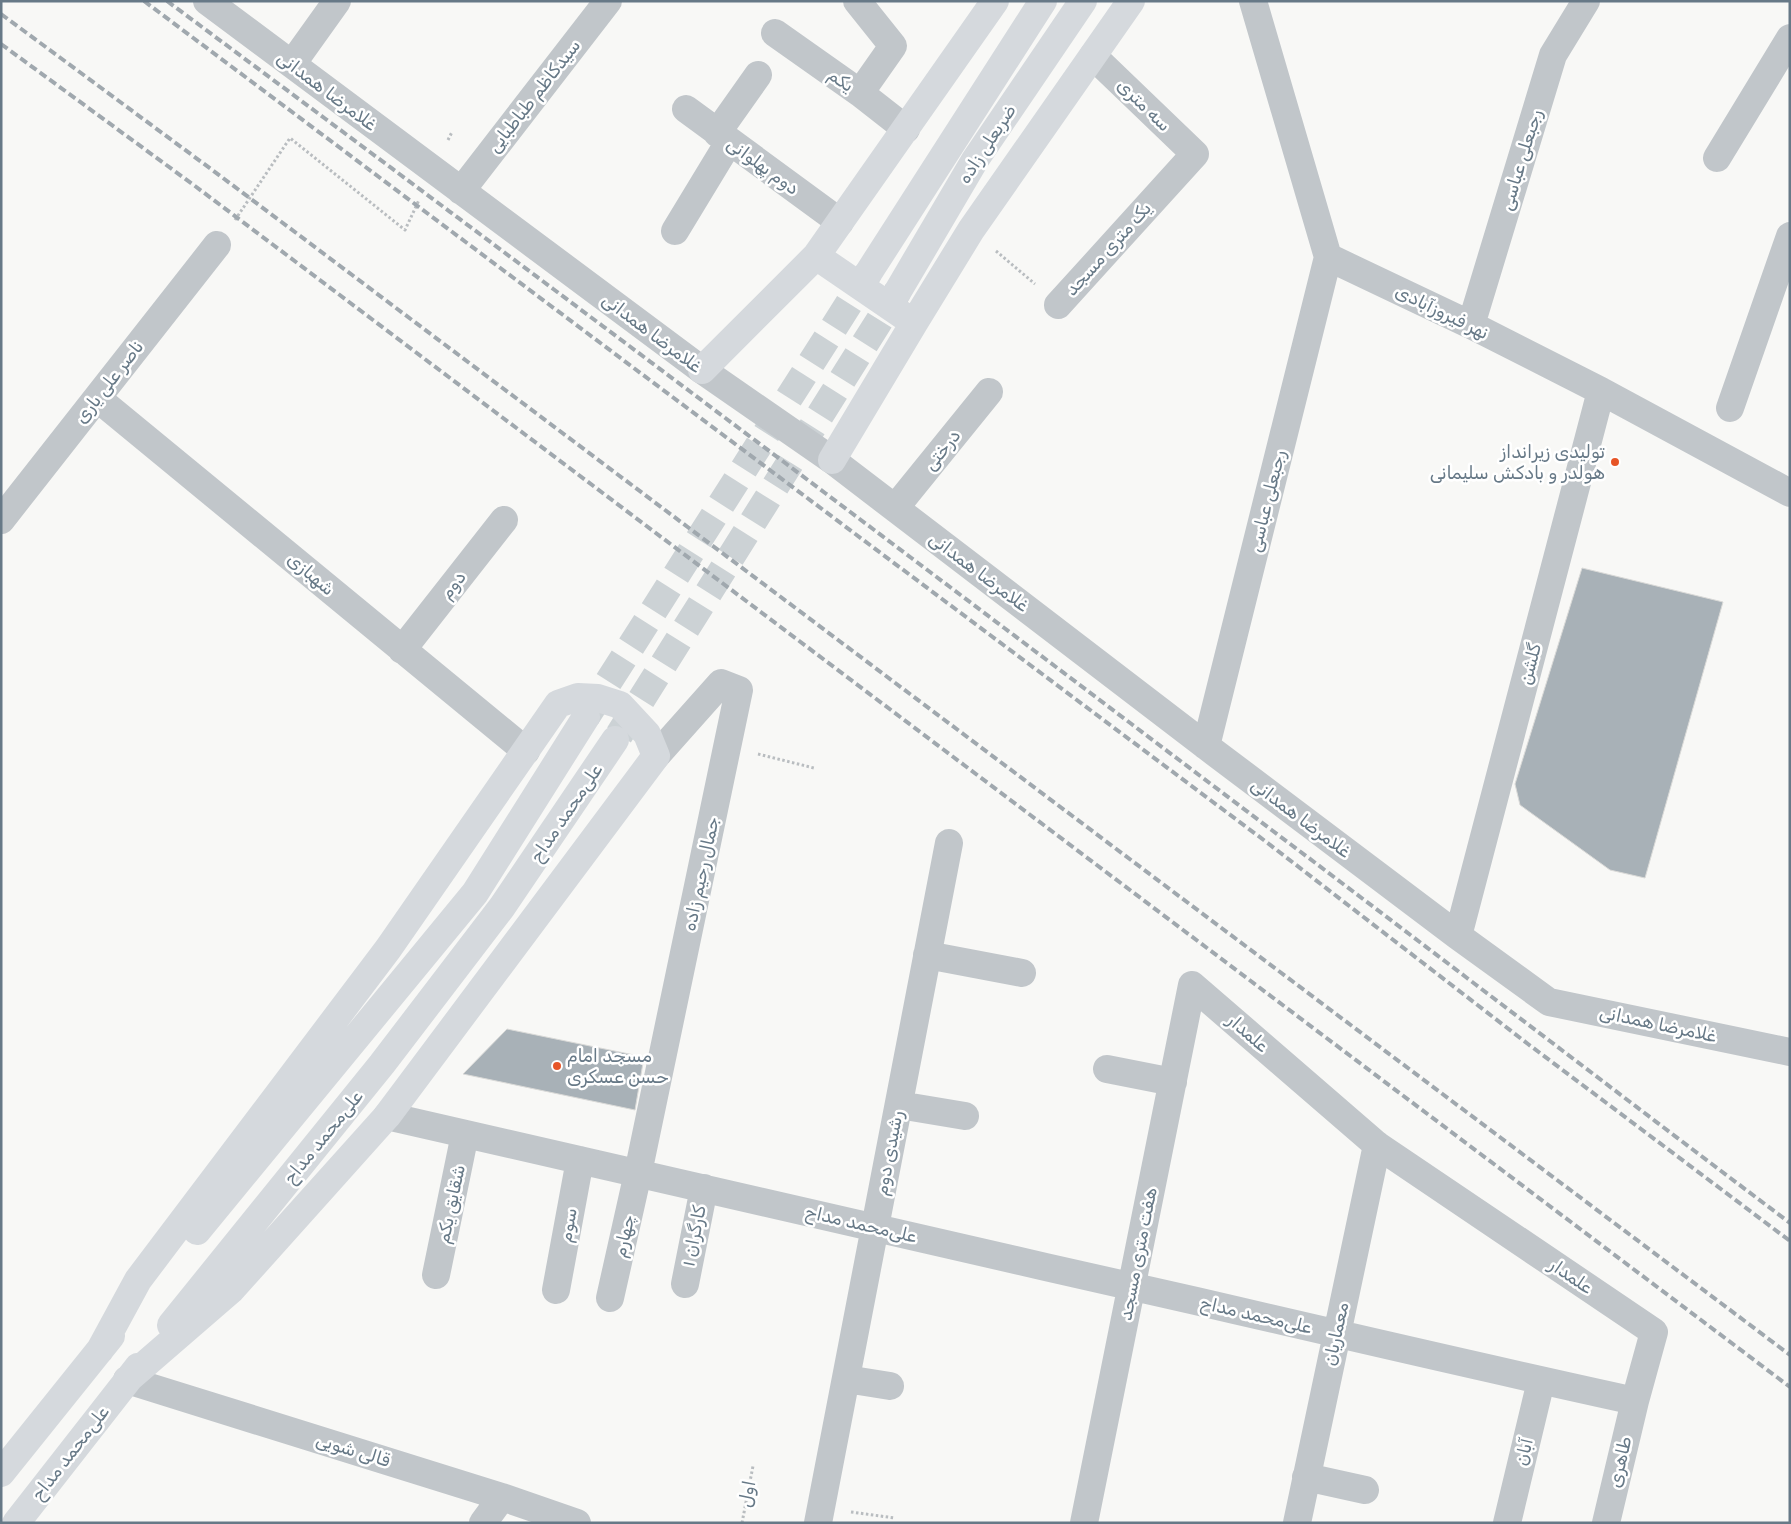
<svg xmlns="http://www.w3.org/2000/svg" width="1791" height="1524" font-family="Rubik,Cairo,sans-serif">
	<rect width="100%" height="100%" fill="#f8f8f6"/>
	<path fill="#a8b1b7" stroke="#dadad8" d="M1582 568 1723 602 1645 878 1610 870 1520 805 1515 784Z
		M507 1029 644 1057 635 1110 463 1074Z"/>
	<g fill="none" stroke-linecap="round" stroke-linejoin="round">
		<path stroke="#ccd2d5" stroke-width="28" stroke-dasharray="28 14" stroke-linecap="butt" d="M586 717 869 272
			M619 735 898 291"/>
		<path stroke="#b9bdc0" stroke-width="3" stroke-dasharray="2.5 2.5" stroke-linecap="butt" d="M448 140 452 132
			M235 220 290 138 405 230 419 200
			M996 251 1035 284
			M758 754 814 768
			M851 1512 895 1518
			M742 1523 753 1466"/>
		<path stroke="#c1c6ca" stroke-width="28" d="M207 1 702 370 832 460 1206 746 1458 936 1549 1002 1790 1052
			M857 1 893 46 860 93
			M1253 1 1328 257 1471 325 1601 391 1790 493
			M775 33 860 93 906 129
			M292 64 337 1
			M686 109 840 222
			M717 133 758 75
			M1717 158 1790 38
			M461 191 608 1
			M675 231 729 142
			M1058 305 1195 154 1093 56
			M1471 325 1553 55 1586 1
			M97 398 526 751
			M1730 408 1790 236
			M895 508 989 392
			M1 520 217 245
			M402 650 504 520
			M1206 746 1328 257
			M1458 936 1601 391
			M927 955 1022 973
			M1107 1069 1173 1082
			M899 1105 965 1116
			M387 1116C656 1178 926 1240 1196 1301 1342 1335 1488 1369 1635 1401L1654 1332 1377 1145 1192 985C1156 1164 1120 1343 1084 1523
			M436 1275 465 1134
			M685 1284 704 1188
			M556 1290 580 1160
			M610 1298 638 1173 739 690 721 683 656 756
			M846 1379 890 1386
			M127 1380 502 1497 577 1523
			M1306 1477 1365 1490
			M483 1523 502 1497
			M818 1523 949 843
			M1297 1523 1377 1145
			M1507 1523 1541 1381
			M1606 1523 1635 1401"/>
		<path stroke="#d5d9dd" stroke-width="28" d="M816 256 914 323
			M869 272 1043 1
			M898 291 975 160 1083 1
			M702 370 816 256 995 1
			M832 460 914 323 971 230 1131 1
			M197 1231 475 893 586 717
			M171 1325 382 1064 502 907 615 740
			M100 1350 138 1280 388 949 558 704 578 697 598 698 620 705 647 734 656 756 387 1116 231 1290 127 1380
			M1 1473 111 1336
			M16 1523 138 1367"/>
		<path stroke="#a0a8ae" stroke-width="4" stroke-dasharray="8 4" stroke-linecap="butt" d="M144 1 1265 841 1528 1044 1790 1241
			M167 1C536 275 903 551 1269 828 1443 959 1616 1092 1790 1223
			M1 14 211 169 1790 1355
			M1 44 195 186 1790 1387"/>
	</g>
	<g fill="#e75527" stroke="#fff" stroke-width="2">
		<circle cx="1615" cy="462" r="5"/>
		<circle cx="557" cy="1066" r="5"/>
	</g>
	<g text-anchor="middle" stroke-width="5" stroke-linejoin="round" paint-order="stroke">
		<g font-size="18" fill="#677987" stroke="#fff">
			<text transform="translate(841 80) rotate(35)" y="6">یکم</text>
			<text transform="translate(327 91) rotate(37)" y="6">غلامرضا همدانی</text>
			<text transform="translate(534 96) rotate(-52)" y="6">سیدکاظم طباطبایی</text>
			<text transform="translate(1144 105) rotate(44)" y="6">سه متری</text>
			<text transform="translate(987 144) rotate(-57)" y="6">ضربعلی زاده</text>
			<text transform="translate(1521 160) rotate(-73)" y="6">رجبعلی عباسی</text>
			<text transform="translate(763 166) rotate(36)" y="6">دوم پهلوانی</text>
			<text transform="translate(1108 249) rotate(-48)" y="6">یک متری مسجد</text>
			<text transform="translate(1442 312) rotate(26)" y="6">نهر فیروزآبادی</text>
			<text transform="translate(652 333) rotate(37)" y="6">غلامرضا همدانی</text>
			<text transform="translate(109 382) rotate(-52)" y="6">ناصر علی یاری</text>
			<text transform="translate(942 450) rotate(-51)" y="6">درختی</text>
			<text transform="translate(1267 501) rotate(-76)" y="6">رجبعلی عباسی</text>
			<text transform="translate(979 572) rotate(37)" y="6">غلامرضا همدانی</text>
			<text transform="translate(311 574) rotate(40)" y="6">شهبازی</text>
			<text transform="translate(453 585) rotate(-52)" y="6">دوم</text>
			<text transform="translate(1530 664) rotate(-75)" y="6">گلشن</text>
			<text transform="translate(566 813) rotate(-56)" y="6">علی‌محمد مداح</text>
			<text transform="translate(1301 818) rotate(37)" y="6">غلامرضا همدانی</text>
			<text transform="translate(701 874) rotate(-78)" y="6">جمال رحیم زاده</text>
			<text transform="translate(1658 1024) rotate(12)" y="6">غلامرضا همدانی</text>
			<text transform="translate(1248 1033) rotate(41)" y="6">علمدار</text>
			<text transform="translate(323 1137) rotate(-51)" y="6">علی‌محمد مداح</text>
			<text transform="translate(889 1153) rotate(-79)" y="6">رشیدی دوم</text>
			<text transform="translate(451 1204) rotate(-78)" y="6">شقایق یکم</text>
			<text transform="translate(861 1224) rotate(13)" y="6">علی‌محمد مداح</text>
			<text transform="translate(568 1225) rotate(-80)" y="6">سوم</text>
			<text transform="translate(624 1236) rotate(-77)" y="6">چهارم</text>
			<text transform="translate(694 1236) rotate(-79)" y="6">کارگران ۱</text>
			<text transform="translate(1138 1254) rotate(-79)" y="6">هفت متری مسجد</text>
			<text transform="translate(1571 1276) rotate(34)" y="6">علمدار</text>
			<text transform="translate(1256 1315) rotate(13)" y="6">علی‌محمد مداح</text>
			<text transform="translate(1336 1334) rotate(-78)" y="6">معماریان</text>
			<text transform="translate(353 1450) rotate(17)" y="6">قالی شویی</text>
			<text transform="translate(1524 1452) rotate(-77)" y="6">آبان</text>
			<text transform="translate(70 1453) rotate(-52)" y="6">علی‌محمد مداح</text>
			<text transform="translate(1620 1462) rotate(-77)" y="6">طاهری</text>
			<text transform="translate(747 1494) rotate(-79)" y="6">اول</text>
		</g>
		<g font-size="18" fill="#677987" stroke="#fff" text-anchor="end">
			<text x="1605" y="458">تولیدی زیرانداز<tspan x="1605" dy="21">هولدر و بادکش سلیمانی</tspan></text>
			<text x="567" y="1062" text-anchor="start">مسجد امام<tspan x="567" dy="21">حسن عسکری</tspan></text>
		</g>
	</g>
	<rect width="1791" height="1524" fill="none" stroke="#677987" stroke-width="5"/>
</svg>
